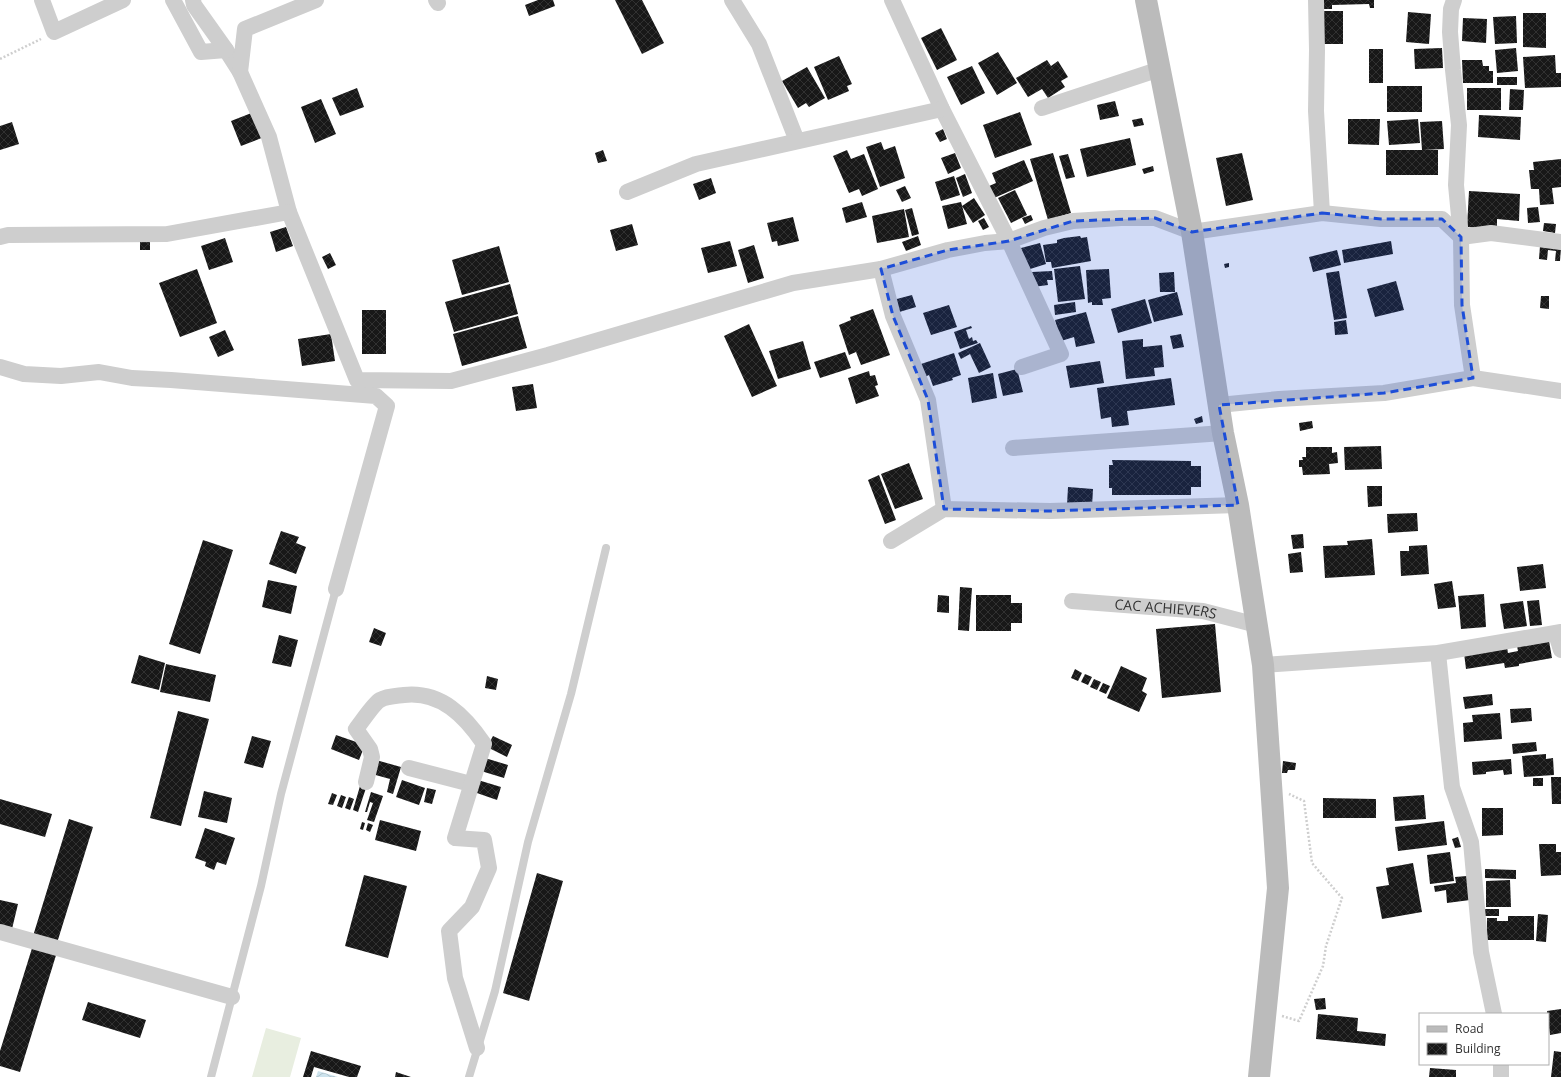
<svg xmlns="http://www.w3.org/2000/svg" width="1561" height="1077" font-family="'Open Sans',sans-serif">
	<defs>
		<pattern id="water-waves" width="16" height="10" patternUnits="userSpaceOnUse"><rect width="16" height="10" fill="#cde3ed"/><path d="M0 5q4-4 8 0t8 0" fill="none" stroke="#b0c3cc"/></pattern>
		<pattern id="building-cross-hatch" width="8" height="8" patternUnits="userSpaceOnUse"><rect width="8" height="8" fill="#181818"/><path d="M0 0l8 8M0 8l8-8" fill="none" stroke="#313131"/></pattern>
	</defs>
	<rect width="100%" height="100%" fill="#fff"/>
	<path fill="#e8eee0" d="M266 1028 301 1038 290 1077H252Z"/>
	<path fill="url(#water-waves)" d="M318 1071 338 1077H316Z"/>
	<path fill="url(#building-cross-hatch)" d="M538 0H553L555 6 529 16 525 5Z
		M615 0H642L664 43 642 54Z
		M1323 0H1374V8H1370L1369 4 1332 5V9H1323Z
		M1322 11H1343V44H1323Z
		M1408 12 1431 14 1429 44 1406 42Z
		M1523 13H1546V48L1523 47Z
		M1516 16 1517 43 1495 44 1493 17Z
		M1463 18 1487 19 1486 43 1462 41Z
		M941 28 957 60 937 70 921 38Z
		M1442 48 1443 68 1415 69 1414 49Z
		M1516 48 1518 71 1497 73 1495 50Z
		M1369 49H1383V83H1369Z
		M998 52 1017 83 997 95 978 63Z
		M1555 55 1556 73H1561V87L1525 88 1523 57Z
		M839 56 852 84 847 86 849 91 828 100 814 67Z
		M1047 60 1051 66 1058 61 1068 77 1061 81 1065 87 1048 98 1042 89 1028 97 1016 78Z
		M1462 60H1482L1483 66H1489V71H1493V83H1463Z
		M972 66 985 93 961 105 947 77Z
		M807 67 825 98 809 107 806 103 798 108 782 81Z
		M1497 77H1517V85H1497Z
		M1387 86H1422V112H1387Z
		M357 88 364 107 340 116 332 98Z
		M1467 88H1501V110H1467Z
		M1510 89 1524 90 1523 110H1509Z
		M321 99 336 134 315 143 301 107Z
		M1115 101 1119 116 1100 120 1097 105Z
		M254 112 264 137 241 146 231 121Z
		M1020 112 1032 145 995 158 983 125Z
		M1479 115 1521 117 1520 140 1478 137Z
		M1142 118 1144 125 1134 127 1132 120Z
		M1348 119H1380L1379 145 1348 144Z
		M1418 119 1420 143 1389 145 1387 121Z
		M1442 121 1444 149 1423 150H1438V175H1386V150H1422L1420 122Z
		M12 122 19 144 0 150V126Z
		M943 129 947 139 940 142 935 133Z
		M1130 138 1136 165 1087 177 1080 149Z
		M881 142 884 150 895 146 905 178 880 187 866 147Z
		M603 150 607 161 598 163 595 153Z
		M847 150 851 159 864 154 878 189 862 196 859 189 849 193 833 156Z
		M955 153 961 168 948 174 941 158Z
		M1053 153 1071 213 1048 220 1030 159Z
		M1242 153 1253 200 1226 206 1216 158Z
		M1068 154 1075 177 1066 179 1059 156Z
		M1561 159V187L1552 188 1554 204 1540 205 1539 189H1531L1529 170H1534L1533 162Z
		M1024 160 1033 181 994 198 989 186 996 183 992 173Z
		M1153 166 1154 171 1144 174 1142 169Z
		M965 174 972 193 963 197 956 178Z
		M954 176 960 195 941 201 935 182Z
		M711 178 716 193 699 200 693 184Z
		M905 186 911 198 902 202 896 190Z
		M1015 190 1027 215 1011 223 998 198Z
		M1469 191 1520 194 1519 221 1497 219V229L1467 227Z
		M974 198 985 215 973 223 962 206Z
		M862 202 867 217 846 223 842 208Z
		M961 202 967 224 948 229 942 206Z
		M1538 207 1540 222 1528 223 1527 208Z
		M912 208 919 234 912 236 905 210Z
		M904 209 909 237 877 243 872 216Z
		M1031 215 1033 220 1025 224 1022 218Z
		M793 217 799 241 778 246 777 241 772 242 767 223Z
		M984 218 989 227 983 230 978 221Z
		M1544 223 1556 224 1555 233 1543 231Z
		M632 224 638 245 616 251 610 230Z
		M286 227 293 246 276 252 270 232Z
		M918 236 921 245 906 251 902 242Z
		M1080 236 1081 238 1087 237 1091 261 1052 268 1051 262H1046L1043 245 1057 243V240L1064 238Z
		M225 238 233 262 209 270 201 246Z
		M140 241H150V250H140Z
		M730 241 737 266 708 273 701 248Z
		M1391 241 1393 254 1344 263 1342 250Z
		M1040 243 1046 264 1027 270 1021 248Z
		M754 245 764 278 748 283 738 250Z
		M499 246 509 282 462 295 452 260Z
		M1540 246 1561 248 1560 261H1555L1556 251 1548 250 1547 260 1539 259Z
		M1337 250 1341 265 1313 272 1309 257Z
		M330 253 336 265 328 269 322 257Z
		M1229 263V267L1225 268 1224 264Z
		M1080 266 1085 299 1058 302 1054 269Z
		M197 269 217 323 180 337 159 283Z
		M1109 269 1111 298 1102 299 1103 305H1092V302L1088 303 1086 270Z
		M1052 271 1053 280H1047L1048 285 1033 287 1032 272Z
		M1339 271 1347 318 1334 320 1326 273Z
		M1174 272 1175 292H1160L1159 273Z
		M1396 281 1404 310 1375 317 1367 289Z
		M510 284 518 314 454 332 445 302Z
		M1177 292 1183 315 1154 322 1148 300Z
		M912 295 916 307 896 313 893 300Z
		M1541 296H1549V309L1540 308Z
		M1145 299 1152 323 1118 333 1111 309Z
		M1075 302 1076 312 1055 315 1054 305Z
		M949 305 957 327 931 335 923 313Z
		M873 309 890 355 861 365 856 352 849 355 839 325 851 320 850 317Z
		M362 310H386V354H362Z
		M1086 312 1095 343 1076 347 1074 337 1061 341 1055 320Z
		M518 316 527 348 462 366 453 334Z
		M1346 320 1348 334 1335 335 1334 322Z
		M749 324 777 386 752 397 724 336Z
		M971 326 972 328 966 330 969 339 972 337 973 341 976 340 978 343 960 349 954 332Z
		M225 330 234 350 218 357 209 337Z
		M331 334 335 361 302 366 298 339Z
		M1181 334 1184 347 1173 349 1170 336Z
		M1143 339V347L1162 345 1164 367 1154 368 1155 376 1126 379 1122 341Z
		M803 341 811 369 778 379 769 351Z
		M980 343 991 367 979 373 970 354 961 359 958 353Z
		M845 352 851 368 820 378 814 362Z
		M954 353 961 375 952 378 953 380 933 386 929 375 925 377 921 364Z
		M1100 361 1104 383 1070 388 1066 366Z
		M1017 369 1023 392 1003 396 998 374Z
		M869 371 870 376 875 375 878 385 875 386 879 396 856 404 848 378Z
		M993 373 997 398 972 403 968 378Z
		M1171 378 1175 405 1127 411 1129 425 1112 427 1111 417 1101 419 1097 388Z
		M533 384 537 408 516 411 512 387Z
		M1202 416 1203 422 1196 424 1194 419Z
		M1312 421 1313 428 1300 431 1299 423Z
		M1381 446 1382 469 1345 470 1344 447Z
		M1306 447H1332V453L1337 452 1338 463 1329 464 1330 474 1303 475 1302 467H1299V460H1303L1302 457H1306Z
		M1112 460 1191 461V466H1201V487H1191V495H1112V488H1109V465H1113Z
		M909 463 923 499 895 509 881 474Z
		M879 475 896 520 885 524 868 480Z
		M1367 486H1382V506L1368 507Z
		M1068 487 1093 489 1092 507 1067 505Z
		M1417 513 1418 531 1388 533 1387 514Z
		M281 531 299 537 296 543 306 547 296 574 269 564Z
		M1303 534 1304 548 1293 549 1291 535Z
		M1372 539 1375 575 1325 578 1323 546 1348 545 1347 541Z
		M203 540 233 550 200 654 169 644Z
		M1427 545 1429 574 1401 576 1400 551H1409V546Z
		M1301 552 1303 572 1290 573 1288 554Z
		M1543 564 1546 588 1520 591 1517 567Z
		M268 580 297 586 291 614 262 607Z
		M1452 581 1456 607 1438 609 1434 584Z
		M960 587 972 588 969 631 958 630Z
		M1484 594 1486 627 1461 629 1458 596Z
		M938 595 949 596V613L937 612Z
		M976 595H1011V603H1022V623H1011V631H976Z
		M1539 600 1542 625 1530 626 1527 601Z
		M1523 601 1527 626 1504 629 1500 604Z
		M1215 624 1221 692 1162 698 1156 629Z
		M374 628 386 633 381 646 369 642Z
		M279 635 298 640 291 667 272 663Z
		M1549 641 1552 658 1519 664V666L1505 668 1504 663 1466 669 1464 653 1507 647 1508 653 1518 651 1517 646Z
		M139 655 165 663 159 690 131 683Z
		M166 664 216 675 210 702 160 692Z
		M1121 666 1147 678 1142 691 1147 694 1139 712 1107 698Z
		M1075 669 1082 673 1078 681 1071 678Z
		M1085 674 1092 677 1088 685 1081 682Z
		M487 676 498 679 496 690 485 688Z
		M1094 679 1101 682 1097 690 1090 687Z
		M1103 683 1110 686 1106 694 1099 691Z
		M1492 694 1493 705 1465 709 1463 697Z
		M1531 708 1532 721 1511 723 1510 709Z
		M178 711 209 719 181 826 150 818Z
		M1500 713 1502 739 1464 742 1463 723 1473 722 1472 715Z
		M336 735 365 745 359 760 331 749Z
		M252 736 271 741 263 768 244 763Z
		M493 736 512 745 507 757 487 747Z
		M1536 742 1537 751 1513 754 1512 744Z
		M1546 754V759L1553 758 1554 775 1524 777 1522 756Z
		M485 758 508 765 504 778 481 771Z
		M1511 759 1512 774 1504 775 1503 770 1486 772V774L1473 775 1472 762Z
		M376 760 401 767 393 794 387 792 390 779 372 774Z
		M1283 761 1296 763 1295 770H1288L1287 773H1282Z
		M1551 777H1561V804H1552Z
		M1533 778H1543V786H1533Z
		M402 780 425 788 419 805 396 797Z
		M478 780 501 787 497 800 474 792Z
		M360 786 366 788 358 812 353 810Z
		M427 788 436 790 432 804 424 802Z
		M204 791 232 798 227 823 198 817Z
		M371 792 383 796 374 822 367 820 373 803 370 802 367 812H365Z
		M332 793 337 795 333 805 328 804Z
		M341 795 346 797 342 808 337 806Z
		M1424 795 1426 819 1395 821 1393 797Z
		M349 797 354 799 350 810 345 808Z
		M1323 798 1376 799V818H1323Z
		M0 799 52 814 45 837 0 824Z
		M1482 808H1503V835L1482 836Z
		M69 819 93 827 57 943 33 936Z
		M380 820 421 831 416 851 375 840Z
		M1444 821 1447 845 1398 851 1395 827Z
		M362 822 365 823 363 830 360 829Z
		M368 823 373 825 370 832 366 830Z
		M205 828 235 838 226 865 217 862 214 870 205 866 206 862 195 858Z
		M1458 837 1461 847 1455 848 1452 839Z
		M1539 844H1556V852H1561V875L1541 876Z
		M1450 852 1454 881 1430 884 1427 855Z
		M1413 863 1422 912 1382 919 1376 887 1389 885 1386 868Z
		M1485 869 1516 870V879L1485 878Z
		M537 873 563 881 529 1001 503 993Z
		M364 875 407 886 388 958 345 946Z
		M1467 876 1470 900 1447 903 1446 890 1435 892 1434 886 1456 883 1455 877Z
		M1510 880 1511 907H1486V881Z
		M0 900 18 904 12 929 0 925Z
		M1485 909H1499V916H1485Z
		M1538 914 1548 915 1546 942 1536 941Z
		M1508 916H1534V940H1487V918H1497V921H1508Z
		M33 945 57 952 20 1072 0 1066V1051Z
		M1325 998 1326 1009 1316 1010 1314 999Z
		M88 1002 146 1020 140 1038 82 1020Z
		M1561 1009V1033L1550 1035 1547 1011Z
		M1318 1014 1358 1018 1357 1031 1386 1034 1385 1046 1316 1039Z
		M311 1051 361 1066 357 1077H349L314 1067 311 1077H303Z
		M1554 1051 1561 1052V1077H1551Z
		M1430 1068 1456 1070V1077H1429Z
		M396 1072 411 1077H395Z"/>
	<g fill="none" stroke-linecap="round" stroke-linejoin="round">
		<path stroke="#cecece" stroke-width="2.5" stroke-dasharray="2 2" stroke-linecap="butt" d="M0 59 41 39
			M1282 1016 1299 1021 1323 966 1326 946 1342 898 1312 863 1304 801 1289 794"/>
		<path stroke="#cecece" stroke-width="8" d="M211 1077 261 886 281 794 336 589
			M469 1077 495 991 528 842 571 694 606 548"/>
		<g stroke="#cecece" stroke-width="16">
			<path d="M42 0 54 32 123 0"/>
			<path d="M173 0 201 52 226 50 240 72 269 137 289 212 357 380 451 381 548 355 793 283 881 269 948 250 985 243 1009 241 1044 228 1073 221 1121 218H1155L1192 232 1322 213 1381 219H1442L1461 237"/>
			<path d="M193 0 194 5 226 50"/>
			<path d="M436 0 438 3"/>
			<path d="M732 0 759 44 797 141"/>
			<path d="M892 0 942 109 1009 241 1061 354 1022 367"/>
			<path d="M1316 0 1317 50 1316 111 1322 213"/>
			<path d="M1454 0 1451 9 1450 32 1453 70 1459 125 1456 185 1461 237 1462 305 1473 378"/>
			<path d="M240 72 245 29 316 0"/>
			<path d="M1042 108 1160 69"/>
			<path d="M627 192 696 164 942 109"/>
			<path d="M0 237 8 235 167 234 289 212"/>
			<path d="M1461 237 1491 233 1561 242"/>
			<path d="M881 269 893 316 928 400 944 509"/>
			<path d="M0 367 24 374 61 376 99 372 132 378 171 380 376 396 387 406 336 589"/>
			<path d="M1219 405 1279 399 1384 393 1473 378 1561 391"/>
			<path d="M1013 448 1223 433"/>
			<path d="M891 541 944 509 1050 511 1238 505"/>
			<path id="s1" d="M1072 601 1203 611 1257 625"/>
			<path d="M1556 634 1561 650"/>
			<path d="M1438 653 1452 787 1471 842 1481 952 1494 1014"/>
			<path d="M1263 665 1438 653 1561 632"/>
			<path d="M409 768 471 784"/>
			<path d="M366 782 372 757 370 749 356 729C361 723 374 703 380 700 387 696 396 696 404 695 441 691 465 716 484 744L455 838 484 840 489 868 472 907 449 931 455 978 477 1048"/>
			<path d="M0 932 232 997"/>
			<path d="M1501 1064V1077"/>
		</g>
		<path stroke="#bbb" stroke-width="22" d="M1146 0 1192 232 1223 433 1238 505 1263 665 1278 888 1259 1077"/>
	</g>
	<path fill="#1d4ed8" fill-opacity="0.2" stroke="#1d4ed8" stroke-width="3" stroke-dasharray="8 5" stroke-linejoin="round" d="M1322 213 1381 219H1442L1461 237 1462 305 1473 378 1384 393 1219 405 1238 505 1050 511 944 509 928 400 893 316 881 269 948 250 1009 241 1073 221 1155 218 1192 232Z"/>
	<g text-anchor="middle" stroke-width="4" stroke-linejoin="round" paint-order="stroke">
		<g font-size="14" fill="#313131" stroke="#fff">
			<text dy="5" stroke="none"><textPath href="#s1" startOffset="94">CAC ACHIEVERS</textPath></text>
		</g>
	</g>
	<rect x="1419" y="1013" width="130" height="52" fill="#ffffff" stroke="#adadad"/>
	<rect x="1427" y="1026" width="20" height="6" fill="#bbbbbb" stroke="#adadad"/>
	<text x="1455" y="1033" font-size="12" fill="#313131">Road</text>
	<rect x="1427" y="1043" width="20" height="12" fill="url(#building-cross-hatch)" stroke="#adadad"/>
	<text x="1455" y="1053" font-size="12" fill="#313131">Building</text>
</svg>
